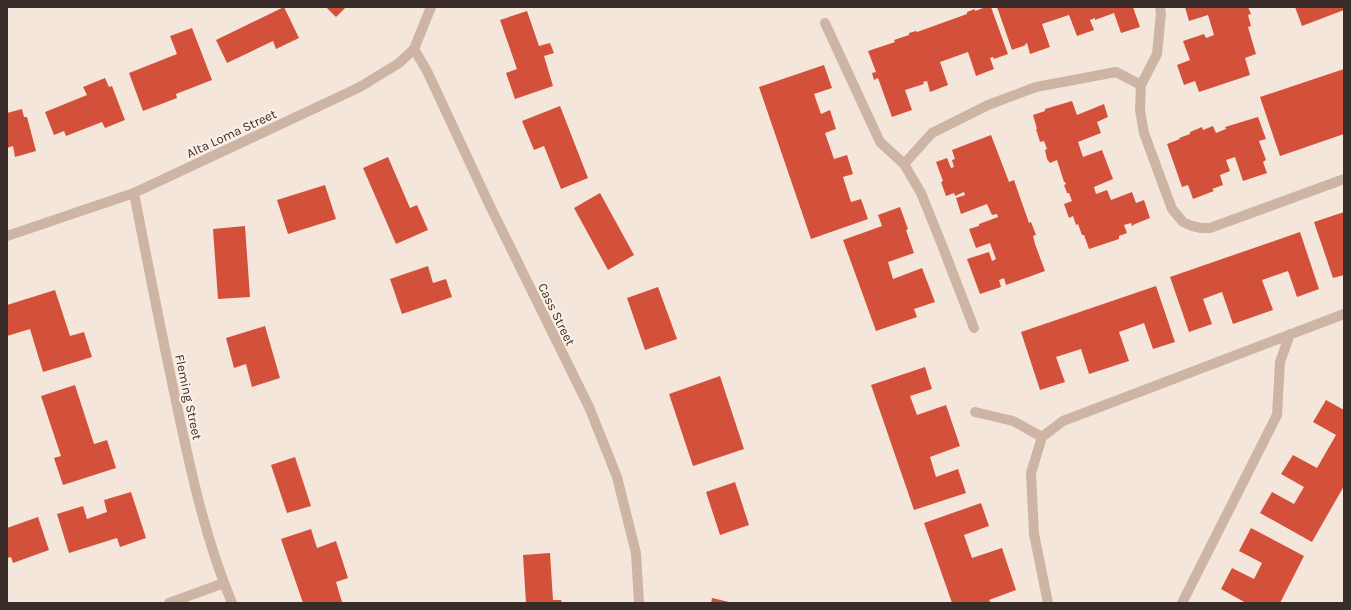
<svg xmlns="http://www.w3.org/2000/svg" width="1351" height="610" font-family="Karla,sans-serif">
	<rect width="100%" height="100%" fill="#f5e6db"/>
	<path fill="#d3513b" d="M284 7 299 38 276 49 273 41 227 63 216 40Z
		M326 7H346L336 17Z
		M986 7H991L1008 54 994 59 993 57 990 58 994 69 976 76 968 52 940 62 948 85 930 92 927 81 923 82 924 84 905 90 912 110 892 117 878 78 874 80 872 73 876 72 868 51 895 42 894 40 909 35V33L916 31 917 32 967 14V12L975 9V11Z
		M997 7H1133L1140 27 1121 33 1114 13 1095 20V18L1090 20 1094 30 1077 36 1069 15 1042 24 1050 47 1030 54 1027 43 1025 44 1026 45 1012 50Z
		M1185 7H1248L1251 14 1248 15 1251 26 1248 27 1256 54 1245 58 1250 75 1199 92 1195 81 1184 85 1177 65 1190 60 1183 41 1204 34 1206 38 1214 35 1208 15 1189 21Z
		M1295 7H1344V10L1302 26Z
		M527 11 539 46 550 43 554 53 544 56 553 86 515 99 506 73 517 69 500 20Z
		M192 28 212 80 176 94 177 98 143 111 129 73 177 54 170 36Z
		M824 65 832 88 814 94 821 114 830 110 836 129 825 133 834 159 847 155 853 174 843 177 851 202 861 199 868 219 811 239 759 87Z
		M1344 69V134L1280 156 1260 97Z
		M105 78 109 87 112 86 125 120 105 128 102 122 66 136 64 131 54 135 45 112 87 95 83 87Z
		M1072 101 1077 115 1104 104 1108 117 1097 122 1101 133 1078 142 1083 157 1102 150 1113 179 1094 187 1096 194 1107 190 1111 200 1132 192 1136 203 1144 200 1150 218 1135 224 1132 226 1131 223 1124 225 1127 233 1119 236V239L1089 249 1084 235H1082L1078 224 1076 225 1073 216 1069 218 1064 204 1072 201 1069 193H1067L1064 185 1066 184 1065 182H1064L1057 160 1050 163 1047 159 1045 150 1047 149 1044 141 1040 142 1036 129H1037L1033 115 1045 111V109Z
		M560 106 588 178 561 189 544 146 534 150 522 121Z
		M22 109 24 117H27L36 151 15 157 13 146 7 148V113Z
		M1258 117 1266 139 1259 141 1266 160 1263 162 1267 173 1243 181 1235 157 1226 160 1230 171 1220 175 1223 185 1212 189 1214 191 1193 199 1188 185 1182 187 1167 144 1180 139 1179 138 1190 134V132L1202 127 1203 130 1213 126 1216 133 1226 129 1225 127Z
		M991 135 1009 182 1014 180 1029 223 1031 222 1036 235 1033 236 1035 244 1045 271 1006 285 1004 278 999 280 1001 287 980 294 967 259 989 252 992 261 996 259 990 243 976 248 969 229 979 226V224L998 217 997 214 992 215 987 204 961 214 956 198 965 195 964 192 955 196 954 193 946 196 941 182 943 181 936 162 947 158 951 168 954 167 952 160 955 159 952 150Z
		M388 157 410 208 417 205 428 230 396 244 363 168Z
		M325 185 336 219 288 234 277 200Z
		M600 193 634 255 608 270 574 208Z
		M900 207 908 229 906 230 914 253 888 262 893 279 922 268 935 302 914 309 917 317 876 331 843 240 882 226 878 215Z
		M1344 212V275L1333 278 1314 222Z
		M245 226 250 297 218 299 213 229Z
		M1300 232 1319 289 1297 297 1288 271 1262 280 1273 310 1233 324 1222 292 1203 299 1212 324 1189 332 1170 277Z
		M428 266 433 283 446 279 452 297 402 314 390 279Z
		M1156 286 1175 342 1153 349 1144 323 1119 332 1129 361 1089 374 1081 349 1056 357 1065 382 1040 390 1021 332Z
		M658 287 677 339 645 350 627 298Z
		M55 290 70 336 84 332 92 357 43 372 30 329 7 336V305Z
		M265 326 280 378 252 387 246 364 234 368 226 338Z
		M925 367 932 389 910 396 917 415 946 405 960 446 930 457 936 477 958 469 966 493 914 510 871 385Z
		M720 376 744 449 693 466 669 394Z
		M75 385 94 444 107 440 116 468 63 485 54 458 61 456 41 396Z
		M1326 400 1344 410V486L1312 542 1260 513 1272 492 1294 504 1304 487 1281 474 1293 455 1317 468 1336 435 1313 422Z
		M295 457 311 506 287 513 271 465Z
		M735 482 749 525 720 535 706 492Z
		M131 492 146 538 120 547 117 538 69 553 57 514 83 506 87 519 107 512 104 500Z
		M981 503 989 526 964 535 972 558 1002 548 1016 590 989 600 991 603H952L924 523Z
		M38 517 49 550 13 563 11 557 7 558V528Z
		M1251 528 1304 556 1280 603H1246L1221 589 1232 568 1254 579 1262 563 1239 551Z
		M311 529 317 548 336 541 348 578 336 582 342 602 303 603 281 539Z
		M550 553 553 600H561L562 603H526L523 555Z
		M712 598 729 602V603H711Z"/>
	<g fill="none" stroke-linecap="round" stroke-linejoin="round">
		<path stroke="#ceb4a5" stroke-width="10" d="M1160 7 1161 13 1157 54 1141 85 1140 110 1144 133 1172 209 1183 222 1192 226 1201 228H1210L1344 179
			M825 23 880 142 904 164 921 193 940 240 974 328
			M414 49 427 71 490 206 589 407 617 477 636 553 639 603
			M904 164 932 133 988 105 1036 87 1116 72 1141 85
			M134 193C147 260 160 326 174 392 189 463 204 536 232 603
			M7 236 134 193 360 87 399 63 414 49 431 7
			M975 412 1013 421 1042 437
			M169 603 224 583
			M1048 603 1034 534 1031 473 1042 437 1063 421 1344 314
			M1182 603 1277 415 1280 362 1290 334"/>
	</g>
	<g text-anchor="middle" stroke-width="4" stroke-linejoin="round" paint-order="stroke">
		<g font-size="13" fill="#392b27" stroke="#fcf1e8">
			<text transform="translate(231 133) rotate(-25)" y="5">Alta Loma Street</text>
			<text transform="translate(557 314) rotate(64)" y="5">Cass Street</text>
			<text transform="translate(189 397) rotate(78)" y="5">Fleming Street</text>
		</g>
	</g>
	<rect width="1351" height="610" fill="none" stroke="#392b27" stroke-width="16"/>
</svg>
